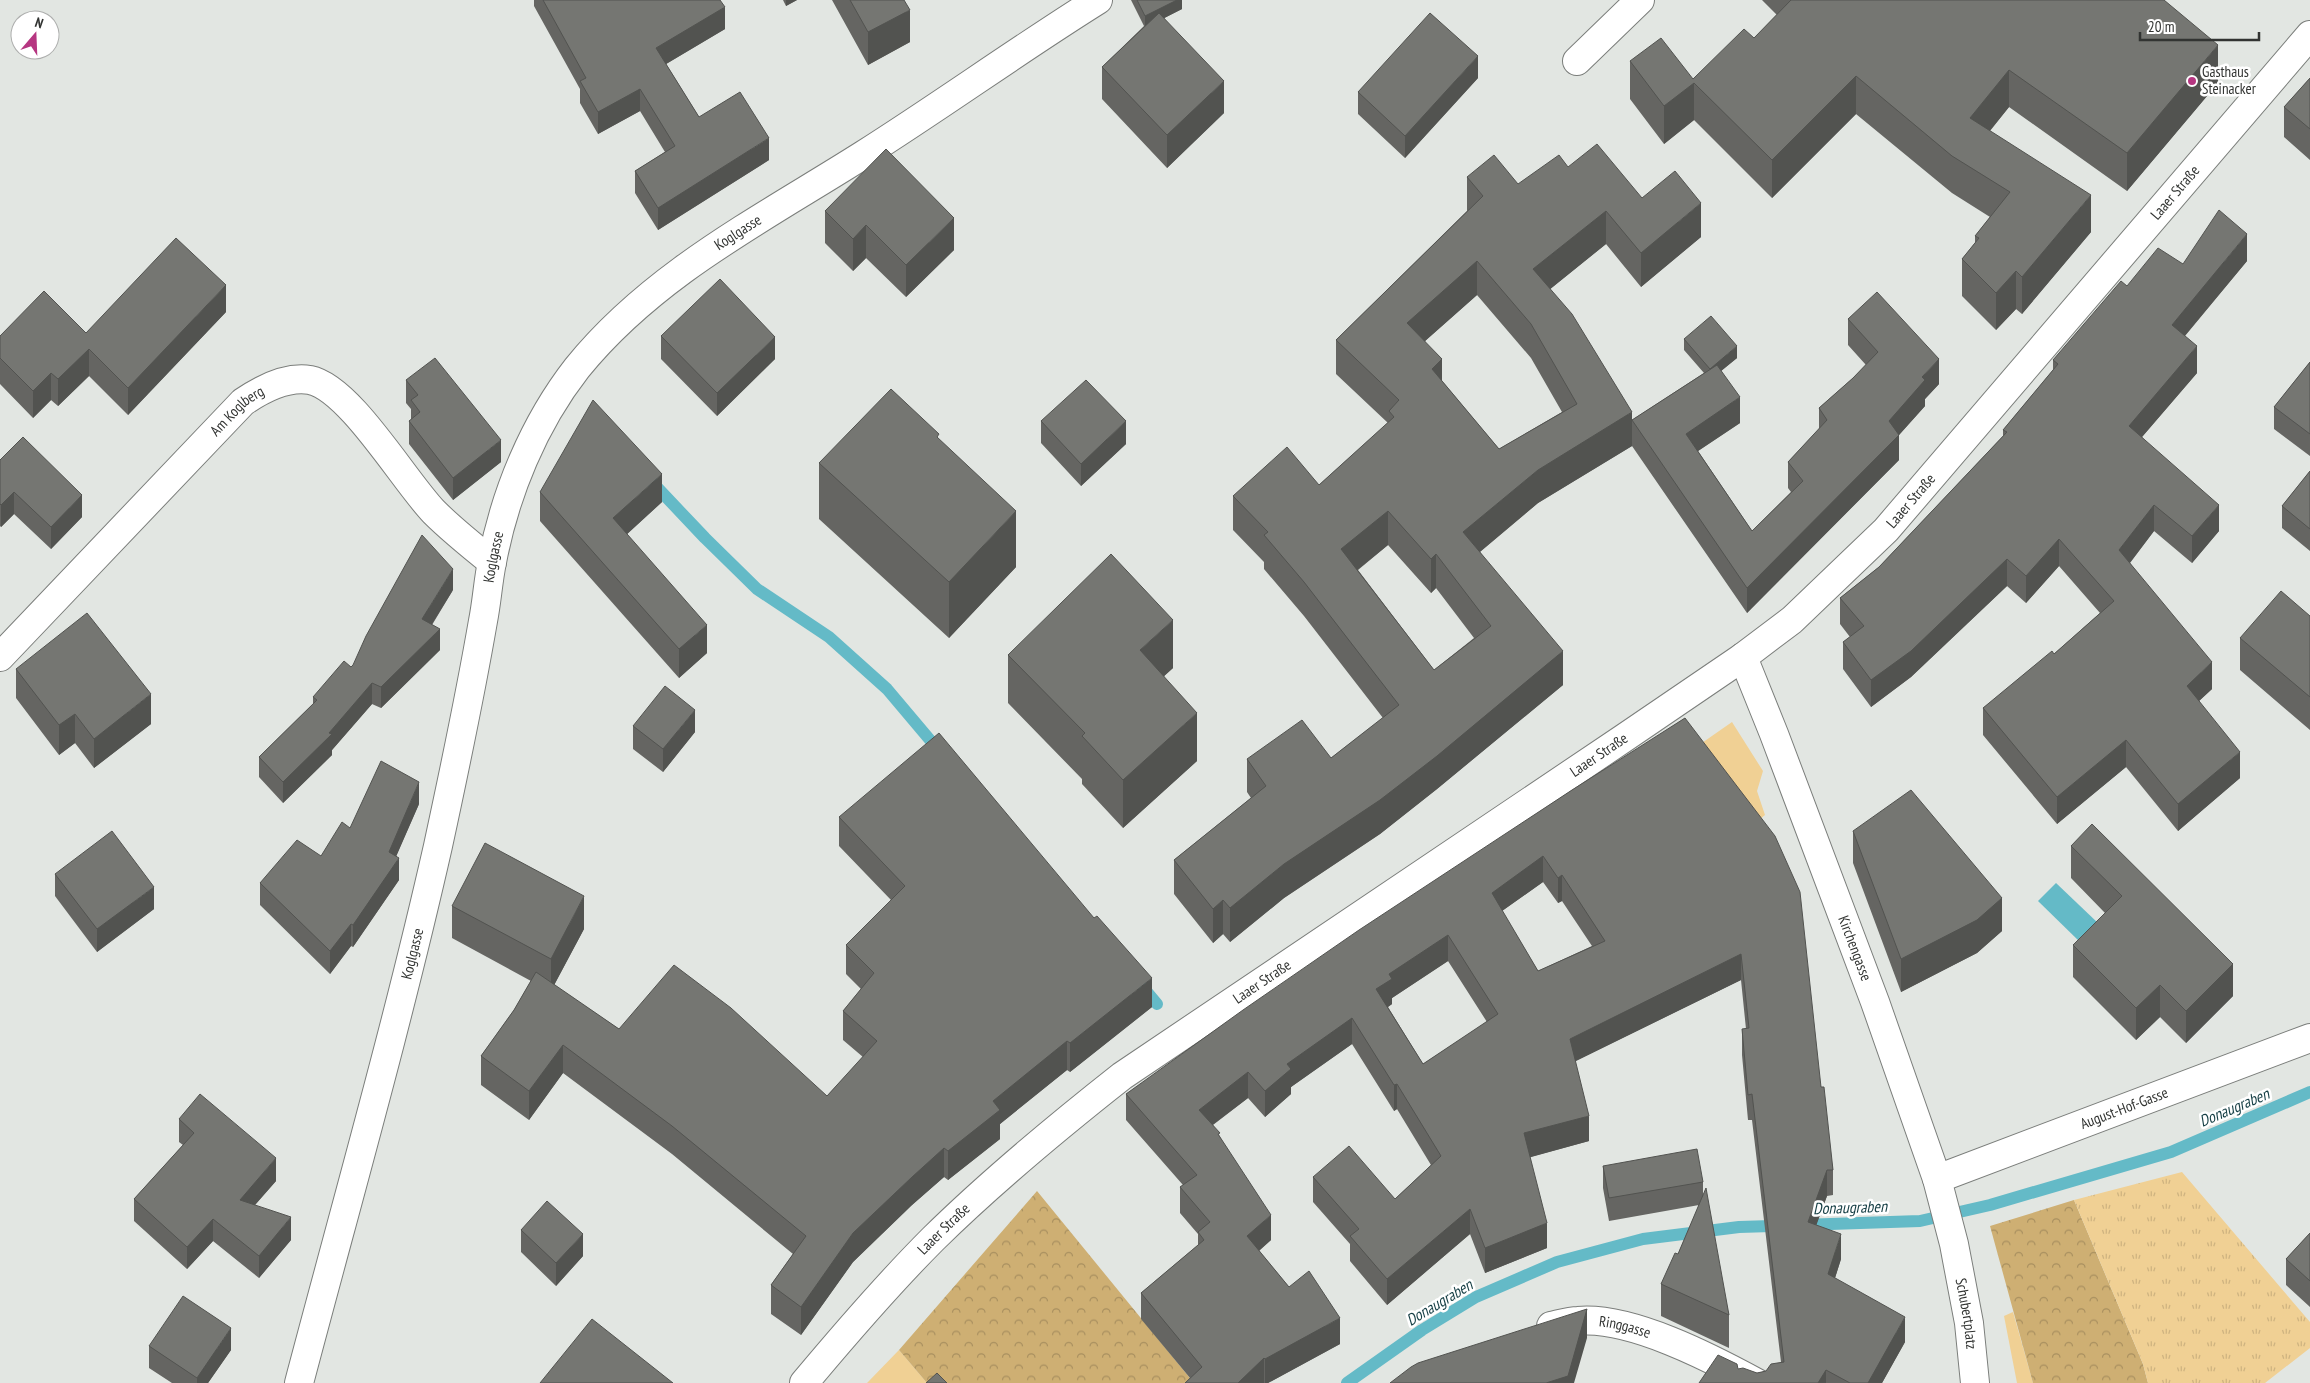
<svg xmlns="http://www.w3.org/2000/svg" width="2310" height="1383" font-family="'PT Sans Narrow',sans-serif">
	<defs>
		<pattern id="forest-crowns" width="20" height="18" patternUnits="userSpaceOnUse" patternTransform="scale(1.25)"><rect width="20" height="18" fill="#ceaf73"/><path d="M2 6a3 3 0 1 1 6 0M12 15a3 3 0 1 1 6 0" fill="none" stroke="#a88f5f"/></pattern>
		<pattern id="park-tufts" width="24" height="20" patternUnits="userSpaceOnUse" patternTransform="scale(1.25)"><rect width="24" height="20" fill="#f0d094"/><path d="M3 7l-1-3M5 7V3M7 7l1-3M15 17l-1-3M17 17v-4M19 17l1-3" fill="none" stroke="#ceb380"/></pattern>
	</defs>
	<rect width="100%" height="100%" fill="#e2e6e2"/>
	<path fill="#f0d094" d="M1732 722 1763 771 1757 791 1765 815 1759 820 1699 745Z
		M2013 1312 2033 1383H2017L2004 1316Z
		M899 1350 927 1383H867Z"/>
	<path fill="url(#forest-crowns)" d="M1037 1191 1194 1383H927L899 1350Z
		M2074 1200 2143 1364 2148 1383H2033L1990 1226Z"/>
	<path fill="url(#park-tufts)" d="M2182 1172 2310 1322V1348L2265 1383H2148L2143 1364 2074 1200Z"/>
	<path fill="#64bac7" d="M2056 883 2099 924 2081 943 2038 901Z"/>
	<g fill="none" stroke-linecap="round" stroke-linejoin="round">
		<path stroke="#64bac7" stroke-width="12" d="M651 481 705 538 757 589 829 637 887 689 941 753
			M1142 986 1157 1004
			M1347 1383 1422 1330 1476 1297 1557 1262 1643 1239 1739 1227 1920 1221 1990 1205 2171 1152 2310 1092"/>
		<g stroke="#7b7e7b" stroke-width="30">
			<g id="street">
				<path d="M1577 61 1640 0"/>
				<path id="s1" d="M0 657 243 402C262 389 286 376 310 380 350 388 404 481 434 512 452 530 472 546 492 562"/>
				<path id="s2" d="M1743 657 1774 734 1875 1002 1937 1179 1954 1244 1969 1323 1975 1383"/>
				<path id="s3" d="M1937 1179 2310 1038"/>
				<path id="s4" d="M1551 1326C1560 1324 1569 1321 1578 1321 1630 1316 1711 1358 1757 1383"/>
				<path id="s5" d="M299 1383C346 1205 397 1027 438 846 454 772 470 696 483 621 487 601 488 581 492 562 505 493 534 423 577 368 653 274 762 219 863 155 942 105 1018 50 1098 0"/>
			</g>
		</g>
		<g stroke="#7b7e7b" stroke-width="30">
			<g id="secondary">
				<path id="s6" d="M804 1383C845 1334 887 1285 933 1239 992 1181 1056 1128 1122 1076L1624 738 1743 657 1792 620 1886 530 2310 35"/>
			</g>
		</g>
		<use href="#street" stroke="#fff" stroke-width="28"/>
		<use href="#secondary" stroke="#fff" stroke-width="28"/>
	</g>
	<path fill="#656562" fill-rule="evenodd" d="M534 0H720L725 29 666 64 699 117 769 160 658 230 635 193V171L665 152 640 111 598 134 580 103V89L534 6Z
		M783 0H797L786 6Z
		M832 0H904L910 42 868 65Z
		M1131 0H1182V9L1164 18 1224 113 1167 168 1102 99V67L1144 26Z
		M1762 0H2164L2218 83 2127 191 2009 107 1990 131 2091 232 2022 314 2016 309 1996 330 1962 296V259L1975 243V236L1990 217 1952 193 1856 114 1772 198 1694 120 1664 144 1630 99V61L1693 79 1754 38 1777 15Z
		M1478 78 1405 158 1358 114V92Z
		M2310 78V160L2284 137V107Z
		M1568 167 1642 198 1701 237 1641 287 1606 244 1550 289 1632 420 1704 373 1684 350V339L1737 358 1721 371 1740 423 1698 451 1752 531 1791 492 1788 488V462L1819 429V408L1853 378 1866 365 1848 345V319L1939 384 1925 399V406L1899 435V460L1747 613 1632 446 1538 503 1480 552 1563 685 1437 789 1380 834 1284 898 1230 942 1223 934 1213 943 1174 894V860L1251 798 1247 792V759L1331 758 1383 718 1304 616 1264 569V562L1233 530V496L1319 485 1388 423 1336 374V340L1467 211V177L1518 184ZM1477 295 1531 358 1562 412 1499 449 1442 381 1425 341ZM1388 545 1431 593 1436 588 1474 638 1434 670 1358 570Z
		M825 211 954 250 906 297 866 258 853 271 825 243Z
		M2247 261 2185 336 2197 373 2142 437 2219 531 2192 563 2154 531 2130 563 2212 689 2199 701 2240 778 2178 831 2126 767 2057 824 1983 735V708L2054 654 2100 613 2059 566 2026 603 2007 586 1911 677 1871 707 1843 669V642L1850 637 1840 624V598L1879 567 2003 436V430L2053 370V360L2127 286 2183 264Z
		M226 312 128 415 89 376 58 406 51 400 33 418 0 384V336L86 333Z
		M661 336 775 359 717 416 661 359Z
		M2310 362V456L2274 429V407Z
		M406 380 501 462 453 500 409 444V421L411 420V409L406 403Z
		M1041 421 1126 444 1081 486 1041 443Z
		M0 460 82 517 51 549 14 514 1 527 0 526Z
		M819 463 1016 567 949 638 819 519Z
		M2310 471V551L2282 528V506Z
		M540 492 662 502 627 534 707 653 679 678 540 521Z
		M453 590 432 625 440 650 381 708 372 704 332 750V755L283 803 259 777V757L313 704V697L353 665Z
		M2310 616V730L2240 670V638Z
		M1008 655 1173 668 1164 676 1197 761 1123 828 1082 784V779L1008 703Z
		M16 669 151 724 94 768 75 743 59 755 16 698Z
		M1685 718 1821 1087 1833 1170V1195L1827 1196 1816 1225 1841 1259 1835 1278 1905 1342 1882 1383H1699L1738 1369 1757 1373 1766 1371 1781 1362 1752 1120H1748L1742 1055V1029H1746L1741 980 1575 1061 1589 1141 1530 1157 1547 1248 1485 1273 1470 1234 1387 1305 1350 1261V1244L1313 1202V1177L1395 1199 1431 1165 1397 1109 1394 1111 1352 1044 1291 1087V1094L1265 1117 1248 1098 1213 1125 1220 1137 1271 1240 1259 1251 1289 1287 1340 1344 1268 1383H1185L1190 1378 1141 1319V1293L1198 1245V1234L1180 1213V1187L1183 1185 1126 1120V1094ZM1543 882 1558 903 1562 901 1592 946 1538 971 1502 911ZM1448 961 1487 1022 1423 1064 1388 1007 1392 1004V998Z
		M633 726 695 732 663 772 633 749Z
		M419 804 396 856 399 880 353 947 351 946 330 974 260 905V883L321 856 350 828Z
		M839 817 1152 1007 1070 1072 1067 1070 1000 1124V1139L948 1180 944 1177 912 1205 853 1262 801 1335 771 1314V1285L793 1254 672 1154 563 1073 529 1120 481 1085V1056L514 1010 531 981 452 938V906L584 929 554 985 619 1029 827 1096 863 1057 843 1040V1011L861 989 846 974V945L891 900 839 846Z
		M1853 831 2002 931 1977 953 1901 992 1853 863Z
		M2071 846 2233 996 2186 1043 2160 1017 2136 1040 2073 977V945L2105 913 2071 878Z
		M55 874 154 909 97 952 55 896Z
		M179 1119 276 1181 255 1205 291 1240 259 1278 213 1241 187 1269 134 1221V1199L183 1145 179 1142Z
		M1603 1166 1703 1182V1194L1729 1315V1348L1661 1316V1284L1678 1254 1699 1205 1609 1221 1603 1188Z
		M521 1230 583 1256 556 1286 521 1252Z
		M2310 1233V1307L2286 1285V1259Z
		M149 1346 231 1350 208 1383H172L149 1368Z"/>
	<path fill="#525350" d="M786 0H797L786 6Z
		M1177 0H1182V9L1145 28V16Z
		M725 7V29L656 70V48Z
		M910 10V42L868 65V32Z
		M2218 45V83L2127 191V153Z
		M1478 56V78L1405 158V136Z
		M2009 70V107L1970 155V118Z
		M1856 76V114L1772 198V160Z
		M1224 81V113L1167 168V135Z
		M1694 83V120L1664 144V106Z
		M640 89V111L598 134V112Z
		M769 138V160L658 230V208Z
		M2091 195V232L2022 314V277Z
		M1701 203V237L1641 287V253Z
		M1606 211V244L1533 303V269Z
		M954 218V250L906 297V265Z
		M866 225V258L853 271V239Z
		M2247 234V261L2172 351V325Z
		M1477 261V295L1407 357V323Z
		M2016 271V309L1996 330V293Z
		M226 285V312L128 415V388Z
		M775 337V359L717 416V393Z
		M1737 346V358L1710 380V369Z
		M2197 346V373L2129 452V426Z
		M89 349V376L58 406V379Z
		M1442 359V393L1432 369Z
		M1939 359V384L1925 399V406L1899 435V460L1747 613V588L1922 377Z
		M51 373V400L33 418V391Z
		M1740 397V423L1686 459V434Z
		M1632 412V446L1538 503 1463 566V532L1538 470Z
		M1126 421V444L1081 486V464Z
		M501 440V462L453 500V478Z
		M662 474V502L613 547V518Z
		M14 492V514L1 527V505Z
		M82 495V517L51 549V527Z
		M2154 505V531L2119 577V550Z
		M2219 505V531L2192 563V536Z
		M1016 511V567L949 638V582Z
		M1388 511V545L1341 583V549Z
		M2059 539V566L2026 603V576Z
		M1436 554V588L1431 593V559Z
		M2007 559V586L1911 677 1871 707V680Z
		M453 569V590L422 640V619Z
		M1173 620V668L1140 698V650Z
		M707 625V653L679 678V649Z
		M440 629V650L381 708V687Z
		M1563 651V685L1437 789 1380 834 1284 898 1230 942V908L1284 864Z
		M2212 662V689L2187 712V686Z
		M372 683V704L332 750V755L283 803V782L329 733Z
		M151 694V724L94 768V739Z
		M695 710V732L663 772V749Z
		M1197 713V761L1123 828V780Z
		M75 714V743L59 755V725Z
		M2126 740V767L2057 824V797Z
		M2240 752V778L2178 831V804Z
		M419 782V804L389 873 399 858V880L353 947V925L389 852Z
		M1543 856V882L1492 918V893Z
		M1562 875V901L1558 903V878Z
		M154 887V909L97 952V929Z
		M584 896V929L551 991V959Z
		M2002 898V931L1977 953 1901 992V959Z
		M1223 900V934L1213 943V909Z
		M351 924V946L330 974V951Z
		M1448 935V961L1392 998V1004L1376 1015V989L1389 974Z
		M1741 954V980L1570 1064V1039Z
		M2233 964V996L2186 1043V1011Z
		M1152 978V1007L1070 1072V1043Z
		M2160 985V1017L2136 1040V1008Z
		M1352 1018V1044L1291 1087V1094L1265 1117V1091L1287 1064Z
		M1067 1041V1070L1000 1124V1139L948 1180V1151L993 1101Z
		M563 1045V1073L529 1120V1091Z
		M1248 1072V1098L1199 1135V1110Z
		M1397 1084V1109L1394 1111V1085Z
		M1589 1116V1141L1524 1159V1133Z
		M944 1148V1177L912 1205 853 1262 801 1335V1307L853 1233 912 1177Z
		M276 1158V1181L240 1222V1200Z
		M1827 1170V1196L1808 1248V1222Z
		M1470 1209V1234L1387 1305V1279Z
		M1271 1215V1240L1247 1261V1236Z
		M291 1217V1240L259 1278V1256Z
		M213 1219V1241L187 1269V1247Z
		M1547 1223V1248L1485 1273V1248Z
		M583 1234V1256L556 1286V1263Z
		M1841 1234V1259L1828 1300V1274Z
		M1587 1309V1338L1574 1383H1546Z
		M1905 1317V1342L1882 1383H1868Z
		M1340 1318V1344L1268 1383H1265V1359Z
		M231 1328V1350L208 1383H197V1378Z
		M1264 1358V1383H1238Z
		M1826 1370V1383H1818Z"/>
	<path fill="#757672" stroke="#525350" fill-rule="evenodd" d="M543 0H720L725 7 656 48 699 117 740 92 769 138 658 208 635 171 675 146 640 89 598 112 580 81 586 78Z
		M850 0H904L910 10 868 32Z
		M1137 0H1177L1145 16Z
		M1791 0H2164L2218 45 2127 153 2009 70 1970 118 2091 195 2022 277 2016 271 1996 293 1962 259 1979 238 1975 236 2010 192 1952 156 1856 76 1772 160 1694 83 1664 106 1630 61 1661 38 1693 79 1744 29 1754 38Z
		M1159 13 1224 81 1167 135 1102 67Z
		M1430 13 1478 56 1405 136 1358 92Z
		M2310 78V129L2284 107Z
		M1597 144 1642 198 1675 171 1701 203 1641 253 1606 211 1533 269 1572 314 1632 412 1538 470 1463 532 1563 651 1437 756 1380 800 1284 864 1230 908 1223 900 1213 909 1174 860 1266 786 1247 759 1302 720 1331 758 1399 705 1304 582 1264 535 1268 532 1233 496 1287 447 1319 485 1394 417 1389 411 1399 400 1336 340 1483 196 1467 177 1494 155 1518 184 1559 155 1568 167ZM1477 261 1531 324 1577 404 1499 449 1432 369 1442 359 1407 323ZM1388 511 1431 559 1436 554 1491 626 1434 670 1341 549Z
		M886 149 954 218 906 265 866 225 853 239 825 211Z
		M2219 210 2247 234 2172 325 2197 346 2129 426 2219 505 2192 536 2154 505 2119 550 2212 662 2187 686 2240 752 2178 804 2126 740 2057 797 1983 708 2052 651 2054 654 2114 601 2059 539 2026 576 2007 559 1911 651 1871 680 1843 642 1864 626 1840 598 1879 567 2007 432 2003 430 2058 364 2053 360 2121 281 2127 286 2158 248 2183 264Z
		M176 238 226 285 128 388 89 349 58 379 51 373 33 391 0 358V336L44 291 86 333Z
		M720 279 775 337 717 393 661 336Z
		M1877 292 1939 359 1922 377 1925 380 1889 421 1899 435 1747 588 1632 420 1717 365 1740 397 1686 434 1752 531 1803 481 1788 462 1827 420 1819 408 1853 378 1878 352 1848 319Z
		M1711 316 1737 346 1710 369 1684 339Z
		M435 358 501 440 453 478 409 421 420 412 411 400 418 395 406 380Z
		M2310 362V434L2274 407Z
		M1086 380 1126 421 1081 464 1041 421Z
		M891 389 939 434 937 437 1016 511 949 582 819 463Z
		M593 400 662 474 613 518 707 625 679 649 540 492Z
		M23 437 82 495 51 527 14 492 1 505 0 504V460Z
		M2310 471V529L2282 506Z
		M422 535 453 569 422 619 440 629 381 687 372 683 329 733 332 734 283 782 259 757 317 700 313 697 344 661 351 667 353 665 366 636Z
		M1111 554 1173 620 1140 650 1197 713 1123 780 1082 736 1085 733 1008 655Z
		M2281 591 2310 616V697L2240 638Z
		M87 613 151 694 94 739 75 714 59 725 16 669Z
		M665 686 695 710 663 749 633 726Z
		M1685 718 1775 836 1800 892 1821 1087H1824L1833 1170H1827L1808 1222 1841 1234 1828 1274 1905 1317 1868 1383H1850L1826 1370 1818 1383H1699L1718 1355 1737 1364 1738 1369 1743 1368 1757 1373 1766 1371 1771 1364 1784 1362 1752 1094 1748 1095 1742 1029 1749 1028 1741 954 1570 1039 1589 1116 1524 1133 1547 1223 1485 1248 1470 1209 1387 1279 1350 1236 1359 1229 1313 1177 1349 1146 1395 1199 1441 1156 1397 1084 1394 1085 1352 1018 1287 1064 1291 1069 1265 1091 1248 1072 1199 1110 1220 1133 1218 1134 1271 1215 1247 1236 1289 1287 1309 1271 1340 1318 1265 1359 1264 1358 1238 1383H1185L1202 1367 1141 1293 1204 1240 1198 1232 1210 1222 1180 1187 1197 1175 1126 1094 1243 1010 1359 930 1572 790ZM1543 856 1558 878 1562 875 1605 941 1538 971 1492 893ZM1448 935 1498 1014 1423 1064 1376 989 1392 979 1389 974Z
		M939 733 1094 918 1097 916 1152 978 1070 1043 1067 1041 993 1101 1000 1110 948 1151 944 1148 912 1177 853 1233 801 1307 771 1285 806 1236 672 1126 563 1045 529 1091 481 1056 514 1010 536 972 619 1029 674 965 731 1008 827 1096 877 1041 843 1011 874 973 846 945 905 886 839 817Z
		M381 761 419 782 389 852 399 858 353 925 351 924 330 951 260 883 297 840 321 856 342 822 350 828Z
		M1911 790 2002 898 1977 920 1901 959 1853 831Z
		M2092 824 2233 964 2186 1011 2160 985 2136 1008 2073 945 2122 896 2071 846Z
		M112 831 154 887 97 929 55 874Z
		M485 843 584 896 551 959 452 906Z
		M200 1094 276 1158 240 1200 291 1217 259 1256 213 1219 187 1247 134 1199 194 1133 179 1119Z
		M1697 1149 1703 1182 1609 1198 1603 1166Z
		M1706 1188 1729 1315 1661 1284 1675 1253 1678 1254Z
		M547 1201 583 1234 556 1263 521 1230Z
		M2310 1233V1281L2286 1259Z
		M183 1296 231 1328 197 1378 149 1346Z
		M1587 1309 1568 1376 1546 1383H1390L1411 1367 1418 1363Z
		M592 1319 673 1383H540Z
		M937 1373 947 1383H926Z"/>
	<circle fill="#b63681" stroke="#fff" stroke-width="2" cx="2192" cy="81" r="5"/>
	<g text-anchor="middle" stroke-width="5" stroke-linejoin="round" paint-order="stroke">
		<g font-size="15" fill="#323432" stroke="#fff" text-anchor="start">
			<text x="2202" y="77">Gasthaus<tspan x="2202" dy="17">Steinacker</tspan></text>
		</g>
		<g font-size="15" fill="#323432" stroke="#fff">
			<text dy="5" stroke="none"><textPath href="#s6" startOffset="1828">Laaer Straße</textPath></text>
			<text dy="5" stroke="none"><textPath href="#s5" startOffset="1269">Koglgasse</textPath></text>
			<text dy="5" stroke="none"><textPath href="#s1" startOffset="342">Am Koglberg</textPath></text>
			<text dy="5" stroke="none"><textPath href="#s6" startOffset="1422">Laaer Straße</textPath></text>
			<text dy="5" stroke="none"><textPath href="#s5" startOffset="849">Koglgasse</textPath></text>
			<text dy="5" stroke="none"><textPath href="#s6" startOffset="1018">Laaer Straße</textPath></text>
			<text dy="5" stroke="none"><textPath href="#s2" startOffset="312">Kirchengasse</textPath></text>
			<text dy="5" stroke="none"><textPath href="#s5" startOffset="444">Koglgasse</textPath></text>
			<text dy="5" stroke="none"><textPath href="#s6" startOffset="612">Laaer Straße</textPath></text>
			<text dy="5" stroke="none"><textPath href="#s3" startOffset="200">August-Hof-Gasse</textPath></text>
			<text dy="5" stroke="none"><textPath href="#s6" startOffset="208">Laaer Straße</textPath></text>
			<text dy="5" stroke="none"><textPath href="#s2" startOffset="695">Schubertplatz</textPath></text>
			<text dy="5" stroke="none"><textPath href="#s4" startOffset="75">Ringgasse</textPath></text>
		</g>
		<g font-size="16" font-style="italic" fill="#153e44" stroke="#fff">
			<text transform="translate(2234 1107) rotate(-23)" y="6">Donaugraben</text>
			<text transform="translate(1850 1207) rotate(-2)" y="6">Donaugraben</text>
			<text transform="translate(1439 1302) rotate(-31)" y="6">Donaugraben</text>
		</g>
	</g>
	<g transform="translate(35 35) rotate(19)"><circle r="24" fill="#ffffff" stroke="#adaead"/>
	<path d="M0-4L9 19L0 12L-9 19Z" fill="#b63681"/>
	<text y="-8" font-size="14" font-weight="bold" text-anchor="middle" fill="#323432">N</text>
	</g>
	<path d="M2140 32v8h119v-8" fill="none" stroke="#323432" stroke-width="2.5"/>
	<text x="2148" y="32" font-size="15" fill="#323432" stroke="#ffffff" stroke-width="4" paint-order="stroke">20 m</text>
</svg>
